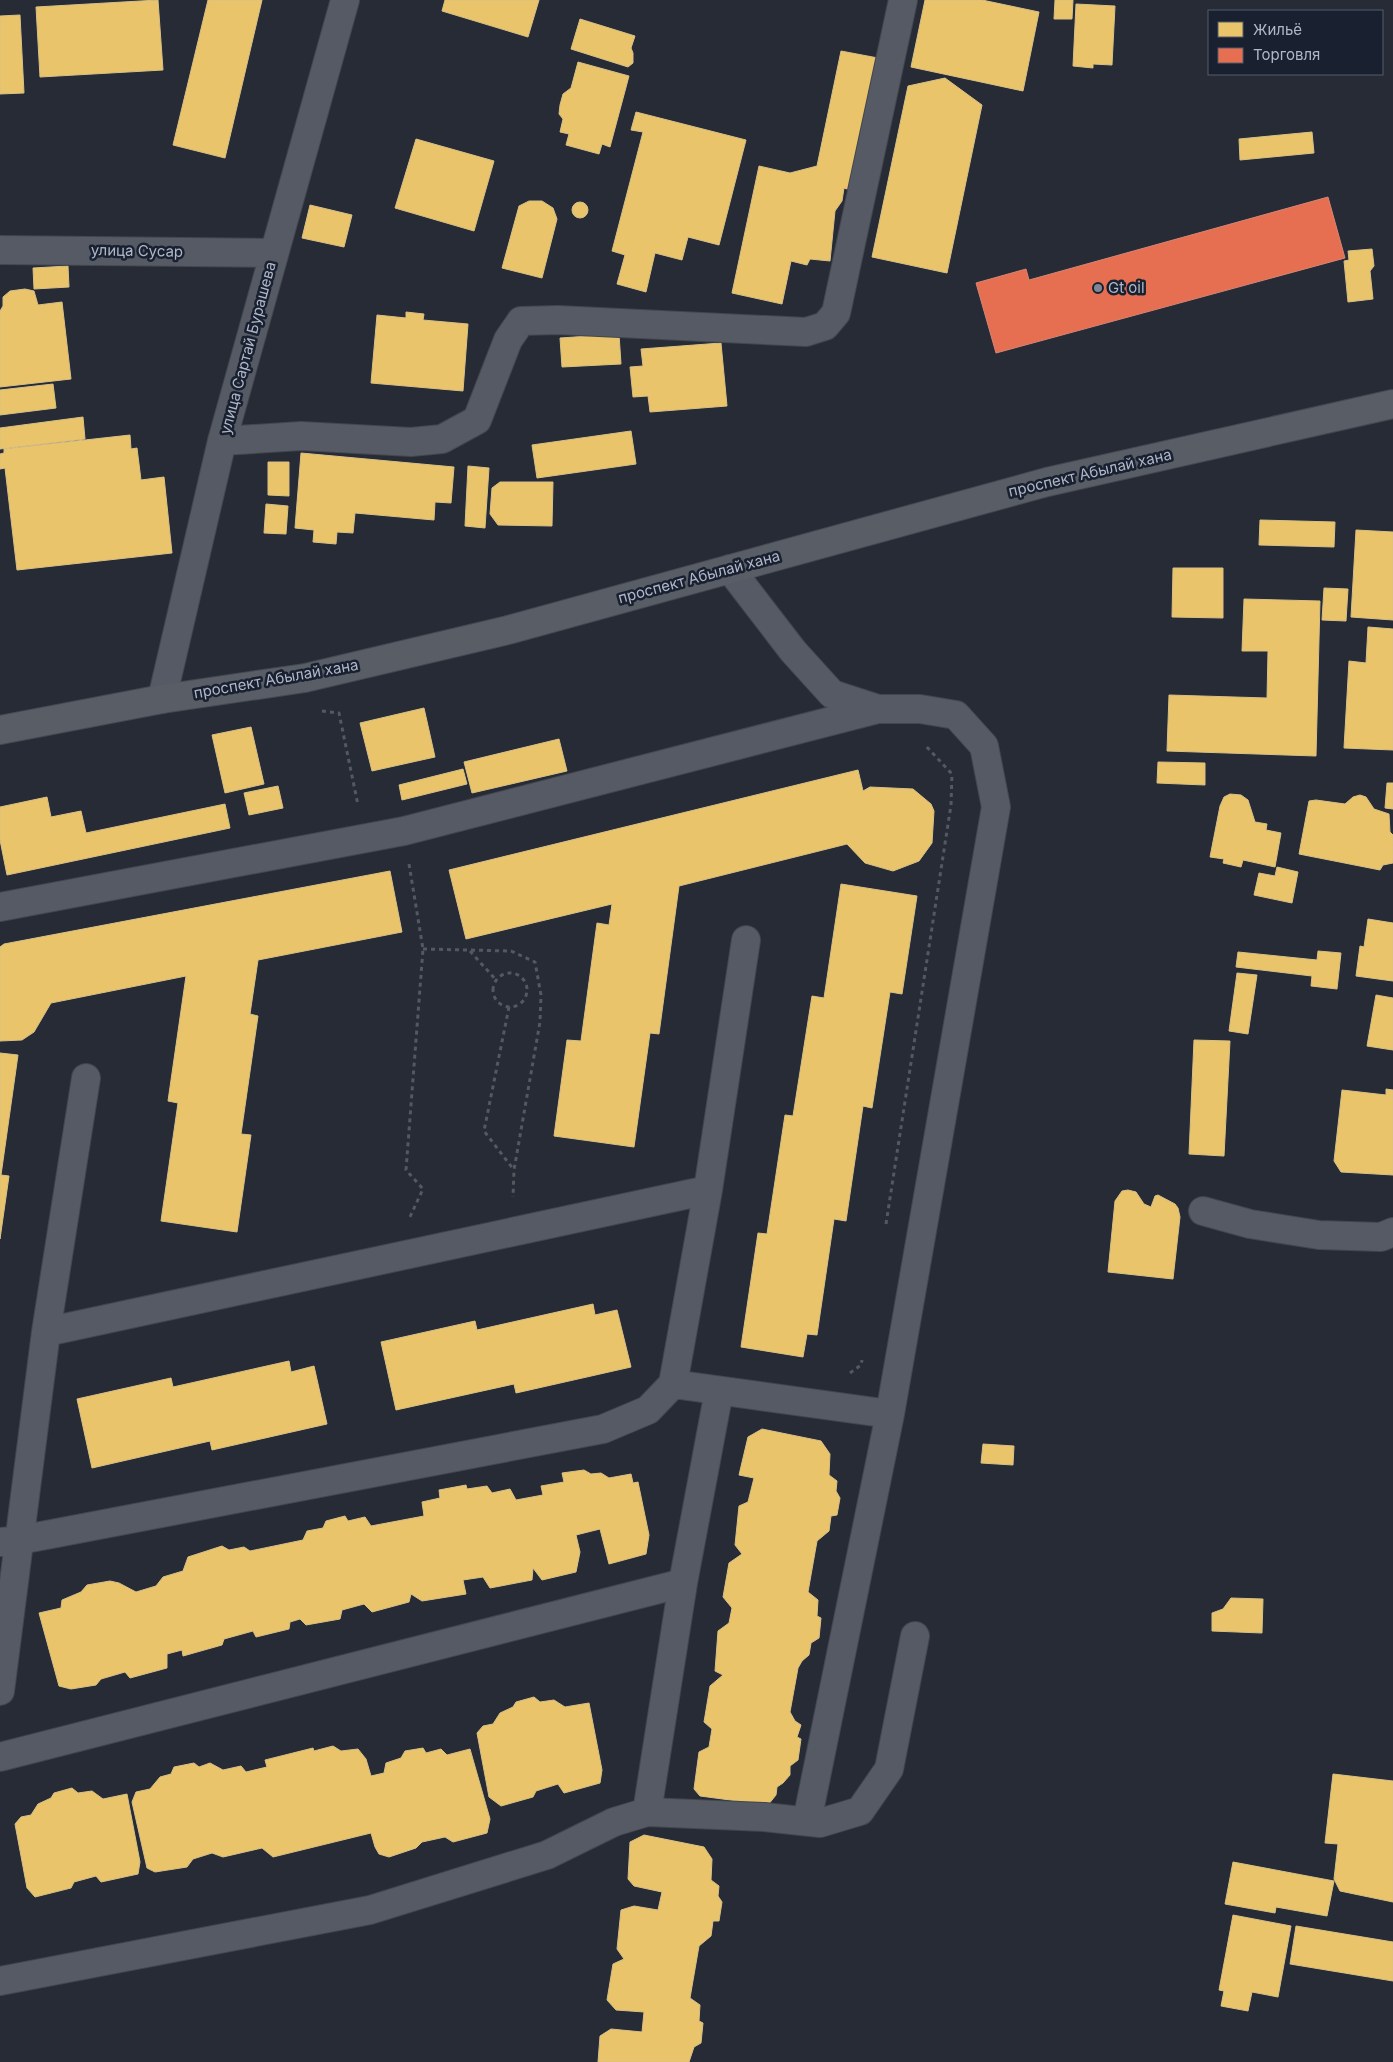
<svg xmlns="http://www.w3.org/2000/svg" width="1393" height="2062" font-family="Inter,sans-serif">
	<rect width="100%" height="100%" fill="#262b35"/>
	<path fill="#e9c46a" stroke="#d8c086" d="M158 0 163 70 40 77 36 7Z
		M208 0H262L225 158 173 145Z
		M445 0H539L528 37 442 11Z
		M925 0H982L1039 12 1023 91 911 67Z
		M1055 0H1073L1072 19H1054Z
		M1076 4 1115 6 1112 65 1093 64V68L1073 66Z
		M20 15 24 93 0 94V16Z
		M580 19 635 36 631 48 633 53V63L628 67 571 49Z
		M841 51 878 58 850 190 844 188 842 201 835 211 830 261 810 259 807 265 791 261 782 304 732 293 759 166 790 173 817 166Z
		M578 62 629 76 610 147 602 144 599 154 566 145 569 134 560 132 563 119 559 114 560 105 563 94 571 88Z
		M945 78 982 105 947 273 872 257 908 86Z
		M636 112 746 140 719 245 688 237 682 260 655 253 646 292 617 284 625 255 612 251 643 132 631 130Z
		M1312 132 1314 153 1240 160 1239 139Z
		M416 139 494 161 474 231 395 208Z
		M529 201H542L553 208 557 219 542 278 502 268 519 206Z
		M572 210a8 8 0 1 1 16 0a8 8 0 1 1-16 0Z
		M310 205 352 215 344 247 302 238Z
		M1372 249 1374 266 1370 271 1373 299 1348 302 1344 261 1349 260 1348 251Z
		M68 266 69 287 34 289 33 268Z
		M25 289 34 291 38 305 62 302 71 379 0 387V311L3 306V297L10 291Z
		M406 312 424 314 423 320 468 324 463 391 371 383 377 315 406 318Z
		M619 334 621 364 562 367 560 338Z
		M721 343 727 406 650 412 648 396 633 397 630 367 643 366 641 349Z
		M53 384 56 408 0 415V390Z
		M83 417 85 439 0 449V428Z
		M631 431 636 464 537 478 532 445Z
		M130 435 131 449 137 448 141 480 164 477 172 553 17 570 5 468 0 469V454L4 453V449Z
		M301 453 454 467 451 503 435 502 434 520 355 513 353 533 337 532 336 544 313 542 314 530 295 528Z
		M268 462H289V496L268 495Z
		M468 466 489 468 485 528 465 526Z
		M500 482H553L552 526 498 525 490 514 492 488Z
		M266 504 288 506 286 534 264 533Z
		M1260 520 1335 522 1334 547 1259 545Z
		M1356 530 1393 532V620L1351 617Z
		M1173 568H1223V618L1172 617Z
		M1324 588 1348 589 1346 621 1322 620Z
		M1244 599 1320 601 1316 756 1167 751 1169 695 1267 698 1268 651H1242Z
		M1368 627 1393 629V750L1344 748 1349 661 1366 663Z
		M424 708 435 757 372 771 360 723Z
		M251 727 264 784 225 793 212 735Z
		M559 739 567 771 472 793 464 762Z
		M1158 762 1205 763V785L1157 783Z
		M463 769 467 784 402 800 399 785Z
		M858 770 863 791 870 787 913 789 931 804 934 811 932 843 919 861 893 871 865 863 847 844 679 886 659 1034 650 1033 634 1147 554 1136 567 1040 581 1041 597 923 609 925 612 904 466 939 449 870Z
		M1387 783H1393V809L1385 808Z
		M278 786 283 808 249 815 244 793Z
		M1230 794 1241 795 1248 800 1255 822 1267 824 1266 830 1281 833 1275 867 1243 860 1241 867 1223 863 1224 859 1210 857 1220 806 1224 797Z
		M1360 795 1366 797 1374 809 1389 814 1390 832 1393 835V863L1383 865 1380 870 1299 854 1309 801 1316 800 1345 804 1353 797Z
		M47 797 51 817 81 811 86 833 225 804 230 828 7 875 0 840V807Z
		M1277 867 1298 872 1292 903 1254 895 1259 873 1275 876Z
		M390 871 402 932 258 960 250 1014 258 1016 241 1134 251 1135 237 1232 161 1221 178 1103 168 1101 186 976 51 1003 34 1032 22 1040 0 1041V947L4 944Z
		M841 884 917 896 902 994 890 992 872 1108 863 1106 846 1221 834 1219 817 1335 807 1334 803 1357 741 1347 758 1233 767 1234 785 1115 793 1116 812 996 824 998Z
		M1368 919 1393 923V981L1356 976 1360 946 1364 947Z
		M1318 951 1341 953 1337 989 1311 986 1312 976 1236 967 1238 952 1317 960Z
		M1237 973 1257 975 1248 1034 1229 1031Z
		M1376 995 1393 998V1050L1367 1046Z
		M1194 1040 1230 1041 1224 1156 1189 1154Z
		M0 1053 18 1055 1 1175 9 1176 0 1239Z
		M1386 1089 1393 1090V1175L1341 1172 1334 1161 1342 1090 1386 1095Z
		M1128 1190 1136 1192 1144 1204 1151 1207 1155 1196 1158 1195 1175 1204 1178 1208 1180 1217 1173 1279 1108 1272 1115 1201 1122 1191Z
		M593 1304 595 1315 617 1310 631 1367 516 1393 514 1384 396 1410 381 1342 475 1321 477 1330Z
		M289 1361 291 1372 314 1366 327 1424 212 1450 210 1441 92 1468 77 1399 171 1378 173 1387Z
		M762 1429 821 1441 830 1454 829 1475 837 1481 836 1491 840 1498 837 1515 831 1516 829 1531 817 1541 808 1592 818 1600 817 1616 821 1618 819 1638 811 1643 809 1655 802 1661 798 1668 790 1712 795 1721 801 1725 797 1737 801 1739 798 1760 790 1766V1775L783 1783 777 1787 776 1795 768 1805 700 1796 694 1789 699 1752 709 1747 712 1729 704 1722 710 1686 723 1675 715 1671 718 1631 729 1623 732 1608 723 1597 729 1563 742 1554 735 1545 739 1506 748 1502 754 1478 739 1475 748 1437Z
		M983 1444 1014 1446 1013 1465 981 1463Z
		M584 1470 591 1474 601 1473 609 1478 631 1474 633 1483 638 1482 649 1535 646 1554 609 1564 600 1529 576 1535 580 1552 576 1572 542 1580 533 1568 532 1580 490 1588 483 1577 463 1580 466 1594 422 1601 411 1594 409 1602 372 1612 364 1604 342 1610 340 1619 306 1625 300 1619 290 1622 289 1629 256 1637 253 1631 224 1639 222 1645 183 1656 182 1650 167 1654V1668L130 1678 125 1672 101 1679 96 1685 71 1689 59 1686 39 1613 61 1608 62 1600 81 1592 87 1585 110 1581 119 1583 136 1592 156 1586 163 1577 183 1571 188 1557 222 1546 229 1550 244 1547 250 1551 303 1540 307 1531 323 1528 326 1521 345 1516 348 1521 365 1517 371 1526 424 1516 422 1502 440 1498 439 1490 466 1485 467 1489 487 1486 492 1493 510 1489 516 1500 543 1495 541 1486 564 1482 562 1473Z
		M1231 1598 1263 1599 1262 1633 1212 1631V1613L1223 1609Z
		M534 1697 540 1702 554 1700 565 1707 589 1703 602 1770 600 1783 564 1793 558 1784 536 1791 533 1797 501 1806 489 1797 477 1733 483 1726 493 1724 500 1713 513 1707 516 1702Z
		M333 1746 341 1751 358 1749 366 1759 371 1776 384 1773 386 1763 401 1758 405 1751 423 1748 426 1753 441 1749 447 1755 470 1749 490 1819 487 1833 453 1842 445 1837 422 1842 416 1848 389 1857 379 1854 375 1847 371 1833 273 1857 262 1848 223 1857 212 1853 193 1859 187 1867 155 1872 147 1868 132 1802 136 1792 150 1789 160 1777 171 1774 174 1767 194 1763 199 1767 210 1763 223 1770 241 1766 246 1772 267 1767 265 1760 313 1748 314 1751Z
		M1333 1774 1393 1781V1902L1340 1891 1334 1879 1338 1844 1325 1843Z
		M72 1788 78 1793 92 1791 103 1799 127 1794 140 1862 138 1874 101 1882 96 1876 74 1882 71 1888 35 1897 27 1888 15 1824 21 1817 31 1815 38 1804 51 1798 54 1793Z
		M644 1835 704 1847 712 1859 711 1880 719 1886 718 1896 722 1902 719 1921H713L711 1936 699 1946 690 1998 700 2005 699 2021 703 2023 701 2043 694 2047 689 2062H598L600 2036 611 2029 642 2032 644 2012 616 2010 607 2000 613 1964 624 1959 617 1949 621 1910 634 1906 658 1910 662 1892 634 1886 628 1879 630 1842Z
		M1233 1862 1334 1881 1327 1916 1276 1907 1275 1913 1225 1904Z
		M1233 1915 1291 1926 1278 1997 1252 1992 1248 2011 1221 2006 1224 1991 1219 1990Z
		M1296 1926 1393 1942V1981L1290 1964Z"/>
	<path fill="#e76f51" stroke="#d68575" d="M1328 197 1345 258 996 353 976 283 1026 269 1029 280Z"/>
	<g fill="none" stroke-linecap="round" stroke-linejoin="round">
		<g stroke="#42464e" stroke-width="30">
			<path id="minor" d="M0 250 274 253
				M222 441 301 436 411 442 442 439 477 420 508 340 521 321 558 320 806 332 825 326 836 313 903 0
				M730 569 793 651 832 694 878 709
				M162 699 222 441 345 0
				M0 907 404 831 878 709H920L956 715 984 746 996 807 890 1414 807 1821
				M1203 1211 1250 1224 1319 1235 1381 1237 1393 1232
				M46 1332 708 1190
				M673 1384 890 1414
				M0 1542 20 1540 603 1429 648 1410 673 1384 708 1190 746 940
				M0 1691 46 1332 86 1078
				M0 1757 683 1583
				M647 1812 683 1583 719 1391
				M0 1981 370 1910 547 1855 614 1822 647 1812 764 1817 820 1823 860 1811 889 1769 915 1636"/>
		</g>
		<g stroke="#434852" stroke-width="30">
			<path id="major" d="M0 730 162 699 305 678 508 630 1047 482 1393 404"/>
		</g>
		<path stroke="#545960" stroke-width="3" stroke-dasharray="4 4" stroke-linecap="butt" d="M322 711 339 713 358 805
			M409 864 423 949 406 1170 423 1189 409 1219
			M423 949 511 951 535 962 541 995 540 1022 514 1170 513 1197
			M470 951 496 980
			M493 990a17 17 0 1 1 34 0a17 17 0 1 1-34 0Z
			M509 1007 484 1131 514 1170
			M886 1224 951 805 952 774 925 745
			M850 1373 861 1365 862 1360"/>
		<use href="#minor" stroke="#565a64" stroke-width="28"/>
		<use href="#major" stroke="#595d65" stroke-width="28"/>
	</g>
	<circle fill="#7f8695" stroke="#192130" stroke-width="2" cx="1098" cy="288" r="5"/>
	<g text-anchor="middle" stroke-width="5" stroke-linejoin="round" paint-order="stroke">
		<g font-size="15" fill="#afb7c8" stroke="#192130">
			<text transform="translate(137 251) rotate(1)" y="5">улица Сусар</text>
			<text transform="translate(248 348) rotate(-75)" y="5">улица Сартай Бурашева</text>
			<text transform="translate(1090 473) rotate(-13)" y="5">проспект Абылай хана</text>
			<text transform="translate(699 577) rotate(-15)" y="5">проспект Абылай хана</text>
			<text transform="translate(276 679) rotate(-10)" y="5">проспект Абылай хана</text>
		</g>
		<g font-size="15" fill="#afb7c8" stroke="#192130" text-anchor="start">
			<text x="1108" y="293">Gt oil</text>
		</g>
	</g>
	<rect x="1208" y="10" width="175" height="65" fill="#192130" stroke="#555d6d"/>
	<rect x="1218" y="22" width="25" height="15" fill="#e9c46a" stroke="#555d6d"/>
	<text x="1253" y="35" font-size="15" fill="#afb7c8">Жильё</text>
	<rect x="1218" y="48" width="25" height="15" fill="#e76f51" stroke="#555d6d"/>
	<text x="1253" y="60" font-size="15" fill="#afb7c8">Торговля</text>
</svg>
